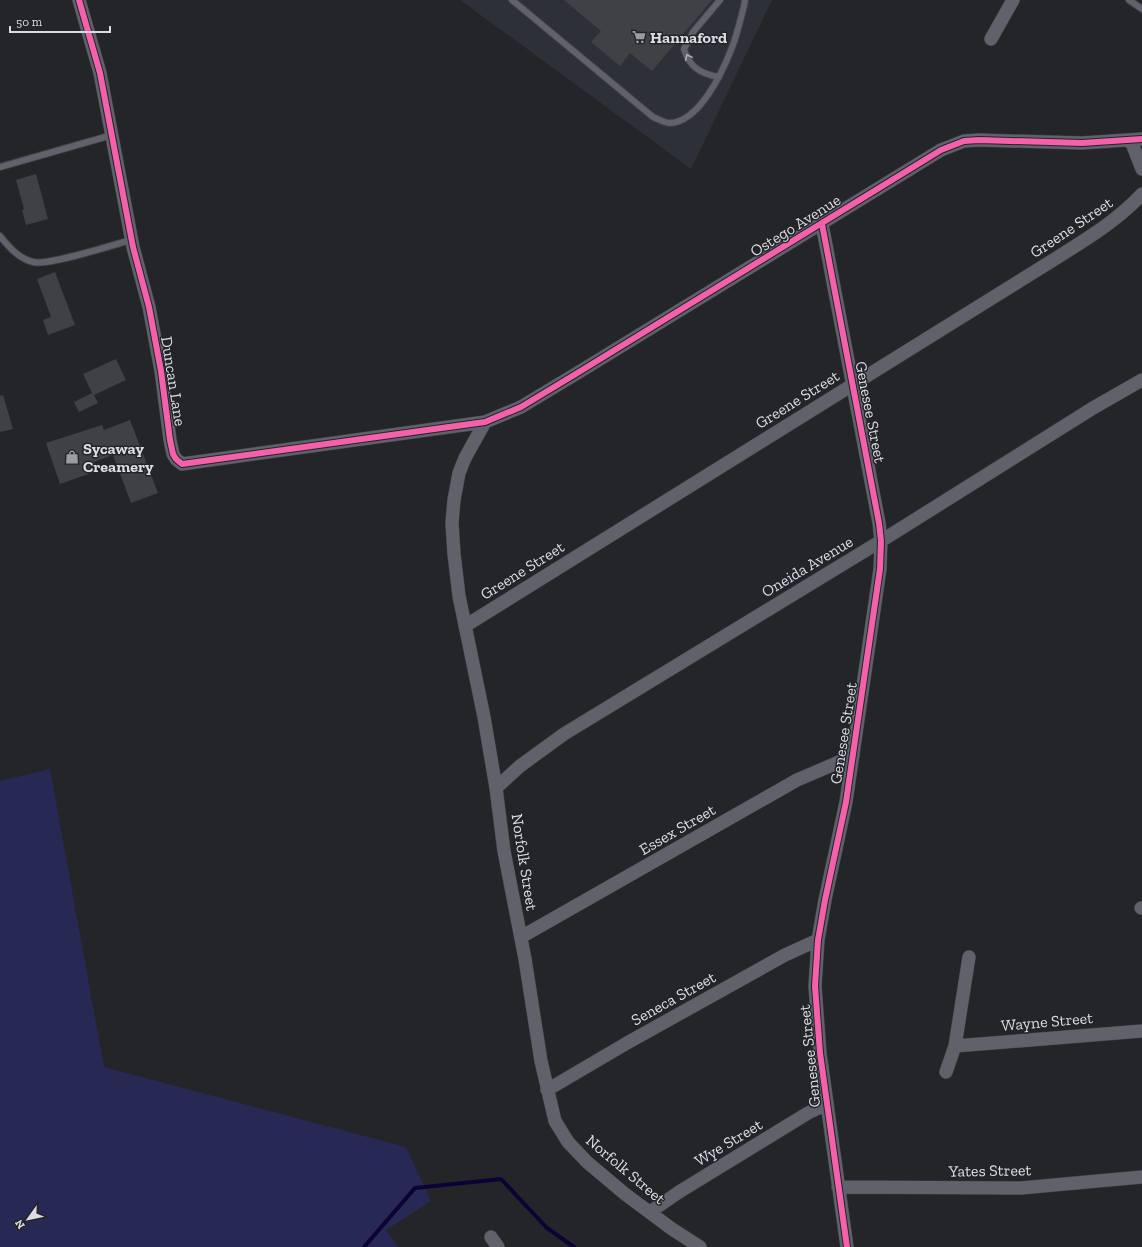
<svg xmlns="http://www.w3.org/2000/svg" width="1142" height="1247" font-family="'Zilla Slab',serif">
	<rect width="100%" height="100%" fill="#242529"/>
	<path fill="#2e3038" d="M460 0H772L691 169Z"/>
	<path fill="#272853" d="M50 769 104 1067 406 1147 431 1201 386 1230 398 1247H0V781Z"/>
	<g fill="none" stroke-linecap="round" stroke-linejoin="round">
		<path stroke="#0c0334" stroke-width="4" d="M364 1247 415 1188 501 1179 547 1228 574 1247"/>
	</g>
	<path fill="#404144" d="M564 0H712L652 71 630 53 620 66 591 42 601 31Z
		M36 174 48 219 26 225 22 210 24 209 16 180Z
		M55 272 75 325 48 335 43 320 51 317 37 279Z
		M116 359 126 380 94 395 98 403 79 412 74 402 92 393 83 374Z
		M3 395 13 429 0 432V396Z
		M130 420 158 493 131 503 113 455 94 462 97 471 60 484 46 443 102 425 104 430Z"/>
	<g fill="none" stroke-linecap="round" stroke-linejoin="round">
		<g stroke="#3f4042" stroke-width="8">
			<path id="service" d="M512 0 653 117C658 119 665 123 670 123 699 122 722 73 731 50 737 36 740 21 744 6L745 0
				M1129 0 1142 9
				M719 77C701 74 689 67 684 49L693 32 720 0
				M0 167 112 135
				M0 236C8 246 19 259 33 262 48 266 113 245 131 240"/>
		</g>
		<g stroke="#3f4042" stroke-width="14">
			<path id="minor" d="M79 0 100 73 133 247 149 307 161 371 170 440 173 454 176 459 182 464 485 422 521 407 579 372 941 150 964 141 979 140 1082 143 1142 139
				M991 39 1013 0
				M1131 141 1142 169
				M822 224 879 523 881 541 880 569 846 802 825 900 818 940 815 986 820 1053 847 1247
				M485 422 465 458 459 473 454 500 452 523 454 554 459 596 484 717 496 788 504 851 525 959 541 1061 555 1121 568 1142 587 1162 625 1194 672 1229 700 1247
				M465 626 1058 257C1088 238 1118 220 1142 194
				M496 788 520 766 564 734 881 541 1093 408 1142 380
				M1141 908H1142
				M521 937 797 780 853 756
				M955 1046 1142 1031
				M946 1072 955 1046 969 957
				M547 1090 627 1043 785 955 818 940
				M838 1187 1021 1188 1142 1177
				M650 1212 679 1192 808 1113 827 1104
				M491 1237 498 1247"/>
		</g>
		<use href="#service" stroke="#60616a" stroke-width="6"/>
		<use href="#minor" stroke="#60616a" stroke-width="13"/>
		<g stroke="#23242a" stroke-width="8">
			<path id="cycleway" d="M79 0 100 73 133 247 149 307 161 371 170 440 173 454 176 459 182 464 485 422 521 407 579 372 941 150 964 141 979 140 1082 143 1142 139
				M822 224 879 523 881 541 880 569 846 802 825 900 818 940 815 986 820 1053 847 1247"/>
		</g>
		<use href="#cycleway" stroke="#f560ab" stroke-width="6"/>
	</g>
	<defs><path id="oneway-chevron" d="M-2-3.5L2.5 0L-2 3.5" fill="none" stroke-width="1.6" stroke-linecap="round" stroke-linejoin="round"/></defs>
	<use stroke="#ababb1" href="#oneway-chevron" transform="translate(688 57) rotate(-115)"/>
	<defs>
		<g id="supermarket-bare" transform="scale(1.08)"><path d="M-6-5.5h2.5l.6 2H6L4.5 2H-2.5L-4.4-4H-6ZM-1.5 3.2a1.3 1.3 0 1 0 .1 0ZM3 3.2a1.3 1.3 0 1 0 .1 0Z" fill="#9c9da1" stroke="#23242a" stroke-width="2.5" paint-order="stroke"/></g>
		<g id="shop-bare" transform="scale(1.08)"><path d="M-5-2.5h2.3a2.7 3.5 0 0 1 5.4 0H5L5.5 6h-11ZM-1.5-2.5h3a1.5 2.3 0 0 0-3 0Z" fill="#9c9da1" stroke="#23242a" stroke-width="2.5" paint-order="stroke"/></g>
	</defs>
	<g fill-rule="evenodd">
		<use href="#supermarket-bare" x="639" y="37"/>
		<use href="#shop-bare" x="72" y="457"/>
	</g>
	<g text-anchor="middle" stroke-width="3" stroke-linejoin="round" paint-order="stroke">
		<g font-size="16" font-weight="bold" fill="#dddde1" stroke="#23242a" text-anchor="start">
			<text x="650" y="43">Hannaford</text>
			<text x="83" y="454">Sycaway<tspan x="83" dy="18">Creamery</tspan></text>
		</g>
		<g font-size="16" fill="#dddde1" stroke="#23242a">
			<text transform="translate(795 225) rotate(-32)" y="6">Ostego Avenue</text>
			<text transform="translate(1071 227) rotate(-34)" y="6">Greene Street</text>
			<text transform="translate(174 381) rotate(81)" y="6">Duncan Lane</text>
			<text transform="translate(797 399) rotate(-32)" y="6">Greene Street</text>
			<text transform="translate(871 412) rotate(79)" y="6">Genesee Street</text>
			<text transform="translate(807 566) rotate(-31)" y="6">Oneida Avenue</text>
			<text transform="translate(522 570) rotate(-32)" y="6">Greene Street</text>
			<text transform="translate(843 733) rotate(-81)" y="6">Genesee Street</text>
			<text transform="translate(677 829) rotate(-30)" y="6">Essex Street</text>
			<text transform="translate(525 862) rotate(81)" y="6">Norfolk Street</text>
			<text transform="translate(673 998) rotate(-29)" y="6">Seneca Street</text>
			<text transform="translate(1047 1021) rotate(-5)" y="6">Wayne Street</text>
			<text transform="translate(809 1056) rotate(-96)" y="6">Genesee Street</text>
			<text transform="translate(728 1142) rotate(-31)" y="6">Wye Street</text>
			<text transform="translate(626 1169) rotate(40)" y="6">Norfolk Street</text>
			<text transform="translate(990 1170) rotate(-1)" y="6">Yates Street</text>
		</g>
	</g>
	<g transform="translate(28 1219) rotate(237)" stroke="#23242a" stroke-width="3" paint-order="stroke">
	<path d="M0-3L7 15L0 10L-7 15Z" fill="#dddde1"/>
	<text y="-6" font-size="11" font-weight="bold" text-anchor="middle" fill="#dddde1">N</text>
	</g>
	<path d="M10 26v6h100v-6" fill="none" stroke="#dddde1" stroke-width="2"/>
	<text x="16" y="26" font-size="12" fill="#dddde1" stroke="#23242a" stroke-width="3" paint-order="stroke">50 m</text>
</svg>
